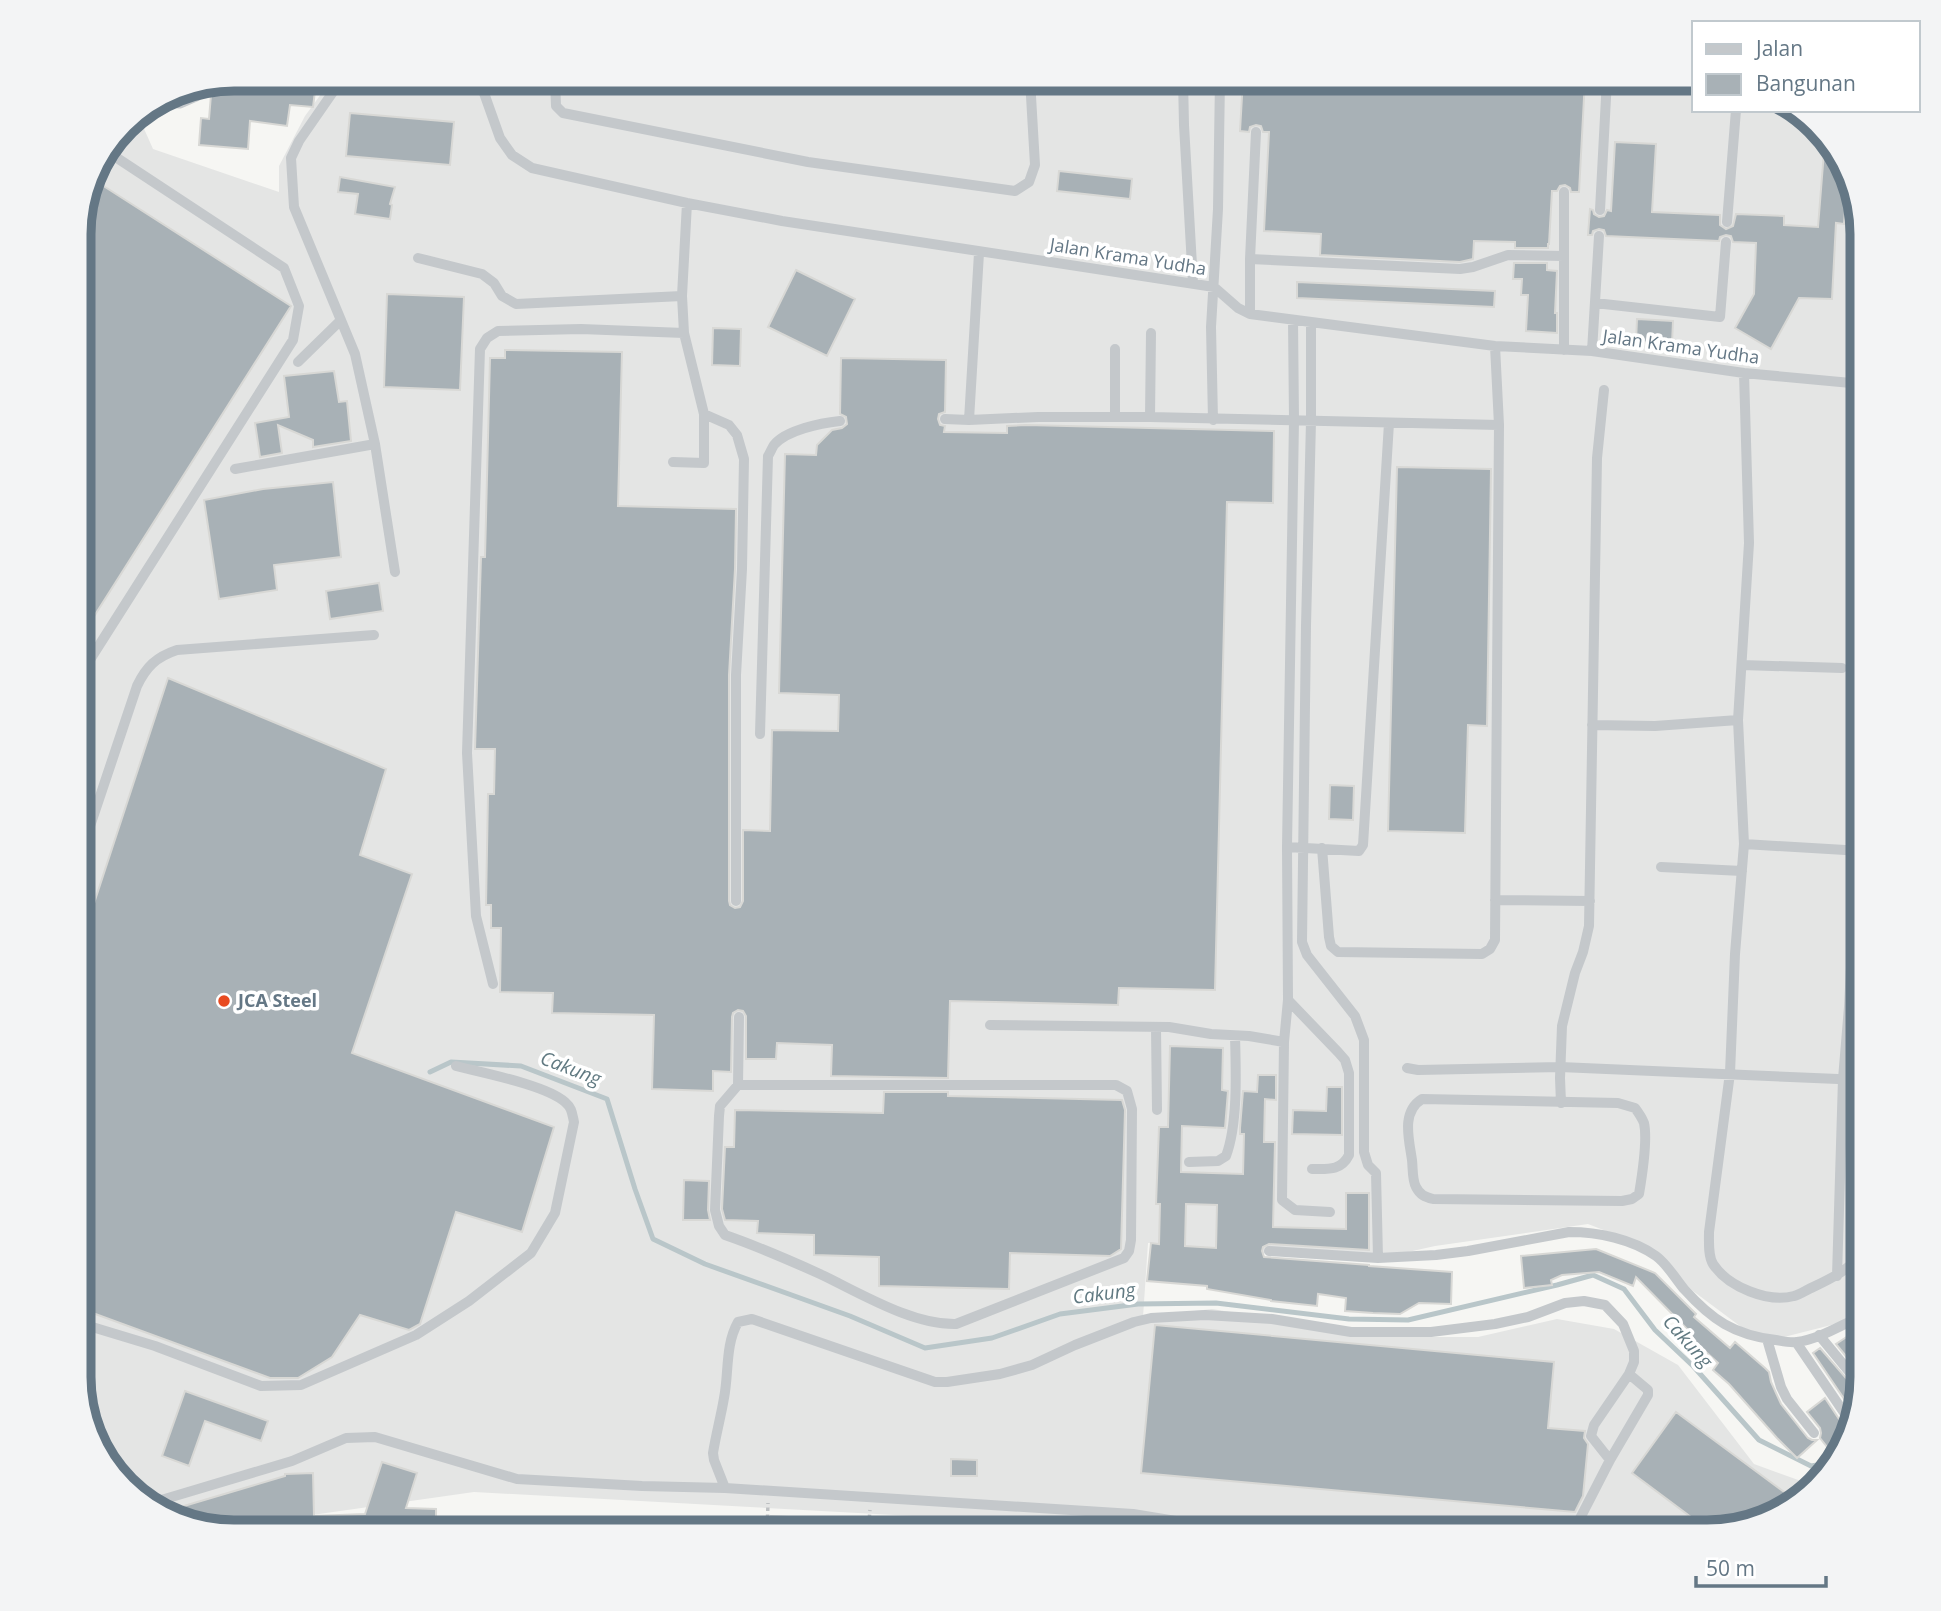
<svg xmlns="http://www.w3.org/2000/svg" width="1941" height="1611" font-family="'Open Sans',sans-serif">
	<rect width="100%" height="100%" fill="#f6f6f3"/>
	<path fill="#e4e5e4" d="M332 79H1694V110H1798L1810 118 1850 174 1862 234V1311L1855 1319 1784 1337 1752 1335 1693 1291 1645 1246 1588 1224 1435 1246 1363 1262 1148 1243 1143 1317 1212 1309 1384 1337H1478L1557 1319 1614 1329 1678 1365 1754 1464 1815 1486 1767 1520 1707 1532H1168L1134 1528 474 1492 305 1516 179 1521H175L131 1493 95 1445 79 1387V223L95 166 131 118 145 109 141 122 153 149 279 192V166L305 116Z"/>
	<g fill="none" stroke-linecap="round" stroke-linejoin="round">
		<path stroke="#b9c6c9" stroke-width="5" d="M430 1072 451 1062 521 1066 607 1099 635 1189 653 1239 705 1264 850 1316 925 1348 992 1338 1060 1314 1138 1304 1216 1303 1349 1319 1408 1320 1557 1285 1593 1275 1624 1289 1655 1330 1693 1366 1759 1440 1811 1466 1835 1462"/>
	</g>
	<path fill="#a8b1b6" stroke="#d8d8d5" stroke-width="2" fill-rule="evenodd" d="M234 79H311L309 90 315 91 313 107 290 105 287 126 250 121 248 149 199 145 201 118 209 119 212 83Z
		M1243 79H1585L1579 192H1571L1570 188 1565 185 1560 186 1557 191H1552L1549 244H1548V248H1515V242L1474 241 1473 259 1460 262 1320 255 1321 234 1264 231 1269 132H1263L1261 126 1256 125 1250 127 1249 132 1240 131Z
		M350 113 454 122 450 165 346 156Z
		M1825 139 1848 171 1844 224 1836 223 1832 299 1799 298 1771 349 1735 328 1754 294 1756 243 1733 242 1731 236 1726 235 1720 237 1719 241 1606 236 1604 230 1599 229 1593 231 1592 235H1588L1590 209 1593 210 1594 214 1599 217 1604 216 1607 210 1611 211 1615 142 1656 144 1652 212 1720 215V225L1726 229 1733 226 1736 214 1784 216V225L1818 227Z
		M1059 171 1132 179 1130 199 1057 191Z
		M340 177 395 187 390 204 392 205 390 219 355 214 358 194 338 192Z
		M91 178 291 306 79 640V223Z
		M1514 263H1547V270L1557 271 1555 313H1557V333L1526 331 1528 295H1521L1522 279H1513Z
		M796 270 855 299 827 356 768 327Z
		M1297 282 1495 291 1494 307 1297 298Z
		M387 294 464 297 460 390 384 387Z
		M1637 319 1673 321 1672 344 1636 342Z
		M713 328 741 329 740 366 712 365Z
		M505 350 622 352 618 506 736 509 735 569 729 675V901L730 905 735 908 740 907 743 901V830L770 831 772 730 838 731 839 695 779 693 785 454 816 455 817 445 832 430 842 428 847 424 846 417 840 414 841 358 946 360 945 412 939 414 938 419 940 425 945 426 944 432 1007 433V426L1026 425 1274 431 1273 503 1227 502 1215 990 1119 988 1118 1005 950 1001 948 1078 831 1076 832 1045 777 1043 776 1059H746V1016L743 1011 738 1010 733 1013 732 1017 731 1072 713 1071V1091L652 1089 654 1015 552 1013 553 993 500 992 501 928H491V905H486L488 794H494L495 749H475L481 557H485L490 358H505Z
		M334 371 339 402 347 401 351 441 313 447V440L278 425 282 453 260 457 255 423 289 417 284 376Z
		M1397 467 1491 469 1487 726 1468 725 1465 833 1388 831Z
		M333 482 341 557 274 565 277 590 219 599 204 500 263 489Z
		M379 583 383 611 330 619 326 591Z
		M168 678 386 769 360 855 412 874 352 1053 554 1127 522 1232 456 1212 420 1324 409 1330 360 1315 332 1357 298 1378H270L79 1308V949Z
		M1330 785 1354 786 1353 820 1329 819Z
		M1170 1046 1223 1048 1222 1090 1228 1091 1225 1128 1182 1126 1181 1172 1243 1174 1244 1134H1240V1128L1243 1091 1257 1092 1258 1075H1276V1100L1265 1099 1264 1142H1275L1273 1227 1346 1229V1193H1369V1250L1269 1244 1263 1247 1262 1251 1264 1257 1369 1265V1266L1452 1272 1451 1304 1419 1303 1400 1314 1373 1313 1345 1311 1346 1298 1318 1294 1317 1306 1271 1301V1300L1207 1289V1286L1147 1281 1151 1243 1159 1244 1160 1204H1156L1159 1127H1168ZM1186 1204 1217 1205 1216 1248 1185 1246Z
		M1327 1087H1342V1135L1292 1134 1293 1110 1326 1111Z
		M884 1092H948V1096L1122 1100 1125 1110 1121 1249 1110 1256 1010 1253 1009 1289 879 1286V1257L814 1255V1235L757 1233 758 1221 725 1220 722 1209 725 1147H734L735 1110 883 1113Z
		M684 1180 709 1181 708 1210 710 1220H683Z
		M1596 1249 1655 1273 1696 1314 1694 1317 1730 1348 1735 1342 1765 1368 1769 1372 1771 1382 1781 1404 1808 1438 1812 1440H1817L1797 1458 1777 1438 1729 1384 1713 1370 1718 1363 1686 1334 1689 1331 1636 1277 1633 1286 1599 1272 1562 1275 1551 1280 1552 1285 1524 1288 1521 1256Z
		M1155 1325 1554 1362 1548 1428 1585 1431 1584 1438 1588 1444 1583 1496 1575 1512 1141 1473Z
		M1848 1336 1862 1356V1376L1836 1344Z
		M1820 1348 1859 1393 1856 1410 1853 1412 1813 1353Z
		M185 1391 268 1421 261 1441 205 1421 189 1466 162 1456Z
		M1825 1398 1841 1422 1844 1424H1850L1852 1427 1848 1440 1832 1453 1820 1438 1821 1433 1820 1428 1807 1412Z
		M1676 1412 1795 1500 1767 1520 1711 1532 1632 1473Z
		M951 1459 977 1460V1476H951Z
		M382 1462 417 1473 406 1508 436 1509V1532H233L187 1523 184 1506 285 1476V1474L313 1473 314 1516 365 1514Z
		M771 1516 857 1521V1532H770Z
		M871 1517 941 1522 940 1532H870Z
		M515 1518 629 1520V1532H514Z"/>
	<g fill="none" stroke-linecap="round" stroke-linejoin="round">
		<path stroke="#bdc0c2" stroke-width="3.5" stroke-dasharray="3.5 3.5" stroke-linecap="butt" d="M767 1532 768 1503
			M868 1532 870 1510"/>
		<path stroke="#c4c8cb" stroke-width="10" d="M342 79 299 141 291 158 294 207 355 354 375 444 395 572
			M397 79 414 87
			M479 79 500 138 512 155 532 168 687 203 782 221 1214 287 1238 308 1250 314 1495 346 1592 351 1744 373 1862 384
			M555 79 556 106 563 113 808 162 1015 191 1029 182 1035 165 1030 79
			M1183 79 1184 125 1193 283
			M1256 132 1250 259 1460 269 1473 267 1508 255 1564 256
			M687 203 682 296 684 333 704 414 729 425 737 435 744 459 742 569 736 675V901
			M1600 210 1607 79
			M1727 222 1736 110
			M418 258 482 274 494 283 502 296 516 304 682 296
			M1595 303 1720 317 1726 242
			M1250 314V259
			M1293 320 1294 420 1287 847 1288 1000 1338 1052 1345 1060 1349 1073V1155C1341 1171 1328 1169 1312 1169
			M1311 323V421L1306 626 1302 942 1307 955 1355 1016 1364 1040V1152L1368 1165 1376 1173 1378 1258
			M1495 346 1499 425
			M1115 349V417
			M1564 350V192
			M1592 351 1599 236
			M298 362 341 320
			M1744 373 1749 543 1738 720 1744 844 1735 954 1730 1073 1709 1232C1709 1242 1708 1256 1713 1264 1728 1287 1768 1303 1794 1296 1799 1295 1805 1291 1809 1289 1830 1279 1848 1271 1862 1253
			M1150 417 1151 333
			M945 419 969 420 1038 417H1150L1499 425 1495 940 1490 949 1482 954 1338 952 1331 946 1329 937 1322 848
			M969 420 979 253
			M1213 420 1211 327 1218 209 1220 79
			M673 462 704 463V414
			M235 469 375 444
			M1742 665 1842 668
			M79 677 293 340 299 306 284 268 114 156 103 155
			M1592 725 1655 726 1738 720
			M760 734 768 456C769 455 773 446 774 445 786 430 821 423 840 421
			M1744 844 1862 851
			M1287 847 1359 851 1363 845 1389 423
			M79 859 137 686C146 667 156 657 177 650L374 635
			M1661 867 1742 871
			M1495 900 1590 901
			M1851 958H1862
			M493 984 476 916 467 753 480 349 487 338 498 331 581 329 684 333
			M1288 1000 1284 1042 1282 1200 1295 1210 1330 1212
			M990 1025 1169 1027 1211 1034 1249 1036 1284 1042
			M1156 1028 1157 1110
			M1407 1068 1418 1070 1560 1067 1862 1080
			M738 1085 720 1106 719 1116 715 1210 719 1226 725 1235C757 1246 789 1260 820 1274 860 1293 912 1325 956 1324L1124 1258 1129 1251 1131 1240 1132 1109 1127 1091 1116 1085H738L739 1017
			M1422 1099 1618 1103 1635 1108C1638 1112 1642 1118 1644 1123 1648 1141 1642 1176 1639 1194L1632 1199 1622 1201 1433 1199C1425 1197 1420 1195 1416 1187 1412 1180 1413 1168 1412 1160 1409 1139 1401 1112 1422 1099Z
			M1561 1103 1560 1078 1562 1026 1575 973 1583 952 1589 926 1597 458 1604 390
			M1189 1162 1218 1161 1226 1156C1238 1124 1236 1071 1235 1036
			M1269 1251 1378 1258 1436 1255 1468 1251 1569 1232C1598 1232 1632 1239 1656 1256 1667 1264 1675 1278 1684 1289 1712 1320 1734 1335 1776 1340 1782 1341 1790 1343 1797 1342 1820 1339 1841 1325 1862 1316
			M1837 1276 1843 1079 1849 1007 1857 850 1862 810
			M1852 1320 1862 1332
			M79 1323 155 1346 261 1386 301 1385 416 1335 469 1301 531 1253 555 1213 574 1122C572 1113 572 1108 565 1102 546 1085 483 1073 456 1066
			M1819 1335 1861 1386
			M1767 1339 1781 1387 1787 1399 1814 1433
			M1796 1342 1847 1417
			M725 1488 714 1460 713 1453C716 1434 721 1416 724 1398 729 1373 725 1345 738 1322L752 1319 935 1382H947L1000 1374 1032 1365 1075 1345 1134 1322 1151 1318 1205 1315 1272 1319 1351 1332H1431L1495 1324 1528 1317 1565 1303 1584 1301 1605 1305 1623 1324 1634 1351V1362L1629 1374 1594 1425 1591 1436 1610 1460 1648 1395V1390L1629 1374
			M148 1504 292 1461 346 1438 375 1437 517 1479 642 1486 725 1488 1133 1514 1243 1532
			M1573 1532 1610 1460"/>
		<path stroke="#c4c8cb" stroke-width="19" d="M170 93 179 99 195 92V86"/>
	</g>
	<circle fill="#e84b21" stroke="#fff" stroke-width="2.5" cx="224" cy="1001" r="7"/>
	<g text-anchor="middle" stroke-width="7" stroke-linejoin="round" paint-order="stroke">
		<g font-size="18" fill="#647785" stroke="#fff">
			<text transform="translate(1128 257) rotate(9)" y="6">Jalan Krama Yudha</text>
			<text transform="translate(1681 347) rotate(8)" y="6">Jalan Krama Yudha</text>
		</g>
		<g font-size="18" font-weight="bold" fill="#647785" stroke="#fff" text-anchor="start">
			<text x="238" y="1007">JCA Steel</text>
		</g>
		<g font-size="19" font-style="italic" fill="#607981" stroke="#fff">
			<text transform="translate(571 1068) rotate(21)" y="7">Cakung</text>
			<text transform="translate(1104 1293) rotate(-7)" y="7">Cakung</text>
			<text transform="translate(1688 1341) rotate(48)" y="7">Cakung</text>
		</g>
	</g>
	<path d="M0 0H1941V1611H0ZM234 91H1707A143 143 0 0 1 1850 234V1377A143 143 0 0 1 1707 1520H234A143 143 0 0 1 91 1377V234A143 143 0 0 1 234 91Z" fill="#f3f4f5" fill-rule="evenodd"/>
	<path fill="none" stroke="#647785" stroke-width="9" d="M234 91H1707A143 143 0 0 1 1850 234V1377A143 143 0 0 1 1707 1520H234A143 143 0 0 1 91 1377V234A143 143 0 0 1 234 91Z"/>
	<rect x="1692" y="21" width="228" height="91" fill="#ffffff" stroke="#c1c9ce" stroke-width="2"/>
	<rect x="1706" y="44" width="35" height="10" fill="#c4c8cb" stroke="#c1c9ce" stroke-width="2"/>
	<text x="1756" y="56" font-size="21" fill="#647785">Jalan</text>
	<rect x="1706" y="74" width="35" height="21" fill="#a8b1b6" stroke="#c1c9ce" stroke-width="2"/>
	<text x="1756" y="91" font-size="21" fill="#647785">Bangunan</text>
	<path d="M1696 1576v10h130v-10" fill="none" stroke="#647785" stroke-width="3.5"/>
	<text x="1706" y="1576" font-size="21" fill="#647785" stroke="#ffffff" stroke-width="5" paint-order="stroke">50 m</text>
</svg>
